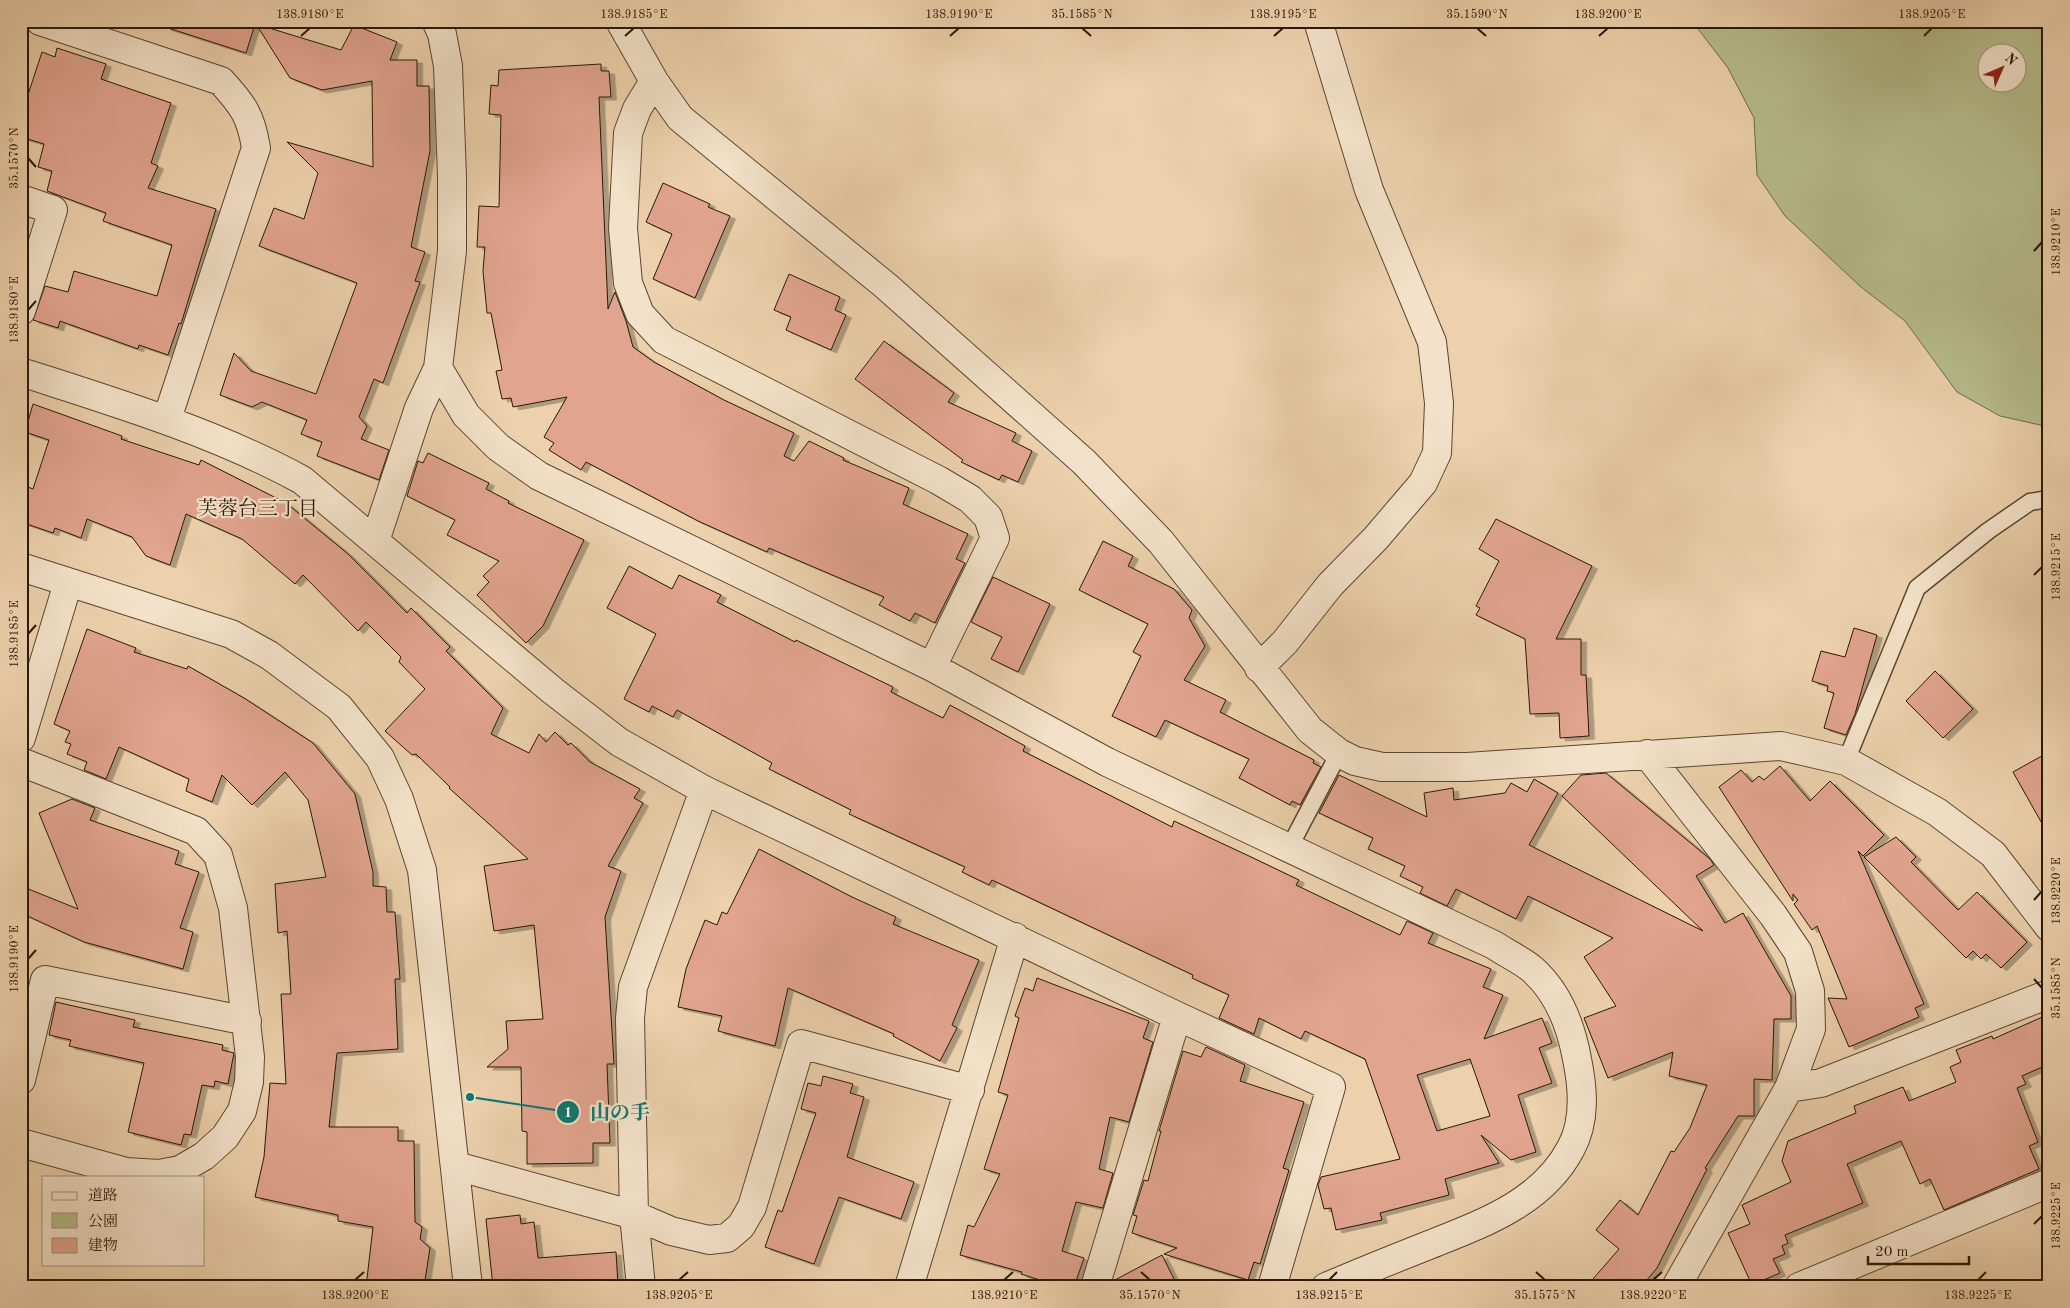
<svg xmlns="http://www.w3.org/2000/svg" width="2070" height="1308" font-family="'Old Standard TT','Noto Serif JP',serif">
	<defs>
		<filter id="shadow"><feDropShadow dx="5.5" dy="3" stdDeviation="0" flood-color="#0004"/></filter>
	</defs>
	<rect width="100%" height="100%" fill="#ecd1ac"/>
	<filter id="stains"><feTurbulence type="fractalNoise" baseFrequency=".004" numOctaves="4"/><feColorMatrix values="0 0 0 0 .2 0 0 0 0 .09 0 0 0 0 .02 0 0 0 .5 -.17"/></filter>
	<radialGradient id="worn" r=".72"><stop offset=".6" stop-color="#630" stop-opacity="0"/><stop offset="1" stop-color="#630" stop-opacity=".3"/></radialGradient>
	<path fill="#b6bc8b" stroke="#706a48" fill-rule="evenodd" d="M1692 21H2049V427L2000 416 1957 392 1905 321 1861 287 1785 216 1757 175 1754 118 1728 68ZM1988 52H2018V82H1988Z"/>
	<path fill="#e1a48f" stroke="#291806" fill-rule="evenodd" filter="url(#shadow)" d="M166 21H256L246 53 165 27Z
		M256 24 341 50 354 25 397 42 390 60H417V86H429L430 151 411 247 425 252 415 281 420 282 383 383 374 379 359 417 367 426 361 439 389 450 379 480 317 456 322 442 301 434 307 420 262 402 252 407 220 395 234 353 251 371 316 394 357 283 259 246 274 208 304 219 318 173 287 142 373 167 372 81 322 90 290 78Z
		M57 48 106 64 101 79 171 103 151 163 158 166 148 188 216 209 181 324 179 323 168 355 139 345 138 349 60 321 58 328 33 320 45 286 68 292 74 271 157 296 172 245 103 221 106 213 47 191 52 171 38 167 44 144 21 137V116L42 52 55 57Z
		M601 64V71H609L611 97H599L608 309 615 292 626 321 633 347 654 362 724 400 794 433 784 456 794 461 809 441 844 458 843 460 909 488 903 504 968 534 956 559 965 563 935 623 915 613 910 621 879 605 884 597 769 548 767 552 698 521 586 462 581 470 549 450 554 443 544 437 567 397 513 407 511 398 502 399 496 371 502 370 491 313H487L483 271 485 247H477L479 206 499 207 501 115 489 114 491 85 498 86 499 70Z
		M663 183 710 204 708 207 730 216 695 298 653 279 672 234 646 222Z
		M789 274 840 297 835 310 846 315 831 350 786 330 791 317 774 310Z
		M884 341 954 393 948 402 1016 433 1012 441 1032 451 1018 482 1002 475 999 480 961 462 963 460 855 379Z
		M33 404 122 436 121 439 199 465 201 460 286 503 348 554 407 613 411 608 450 647 446 651 503 708 491 734 529 753 539 734 546 742 555 732 568 745 571 743 590 762 640 789 634 798 643 803 608 866 621 871 605 917 614 1064H607L610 1143H593V1163L527 1164V1132L522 1131 521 1067H487L508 1049 506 1021 543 1019 534 925 494 931 484 866 528 859 449 788 450 787 416 754 412 755 385 731 425 689 399 662 401 657 366 622 358 631 303 575 295 584 242 539 186 514 170 565 146 556 132 537 87 519 81 538 55 528 53 533 21 522V510L28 487 33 489 49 440 25 432Z
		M428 453 489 483 486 489 509 501 508 503 584 540 543 626 526 643 477 595 489 582 483 576 499 561 447 535 455 520 407 496 418 461 423 463Z
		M1496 519 1592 566 1556 639H1581V675H1586L1589 736 1560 738 1559 713 1530 714 1525 639 1476 615 1480 608 1476 606 1499 561 1479 549Z
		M1103 541 1133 556 1128 566 1174 589 1192 610 1189 618 1205 646 1184 680 1226 700 1220 712 1314 760 1313 763 1321 767 1300 805 1292 801 1290 805 1239 778 1249 759 1165 720 1156 737 1112 716 1141 656 1133 652 1148 624 1079 590Z
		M629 566 672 589 679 575 721 595 717 602 795 642 796 640 893 687 891 692 943 718 950 705 1025 746 1023 751 1172 827 1174 821 1249 856 1299 880 1296 885 1400 935 1407 921 1433 933 1428 943 1491 969 1483 987 1503 995 1484 1039 1542 1018 1552 1043 1539 1048 1552 1083 1518 1095 1536 1152 1511 1160 1481 1135 1499 1163 1445 1179 1449 1195 1380 1213 1382 1220 1336 1230 1331 1208 1324 1209 1318 1185 1321 1177 1400 1159 1365 1059 1305 1031 1301 1039 1259 1018 1254 1034 1219 1018 1229 995 1192 978 1193 975 992 880 989 885 962 872 965 867 849 814 851 810 769 769 772 763 677 710 673 717 652 706 649 712 624 699 656 634 607 608ZM1470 1059 1490 1116 1437 1131 1417 1075Z
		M993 577 1050 604 1018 672 991 659 1002 637 971 622Z
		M1854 628 1877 635 1855 714 1846 735 1824 728 1834 693 1827 691 1828 686 1812 681 1821 651 1845 657Z
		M87 629 136 648 134 652 187 669 188 666 244 698 313 743 355 794 373 872V886L386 887 387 912H395L400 979H395L398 1049 337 1053 329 1127H398V1141H414L415 1222 422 1227 420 1239 430 1248 424 1287H366L373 1227 338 1221V1215L255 1197 264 1157 270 1083 286 1084 281 994H291L287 931 278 933 275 884 326 877 308 800 285 772 252 805 222 775 212 802 186 791 189 779 119 747 106 779 84 770 87 762 67 754 71 744 65 742 70 731 54 724Z
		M1935 671 1973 709 1943 738 1906 701Z
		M2049 752V836L2013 772Z
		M1780 766 1810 801 1830 781 1884 835 1863 856 1858 851 1924 1004 1915 1008 1919 1017 1849 1047 1828 998 1847 999 1817 926 1812 930 1794 904 1798 900 1793 894V901L1719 787 1741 770 1752 782 1759 776 1764 780Z
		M1606 773 1710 859 1714 865 1696 876 1725 923 1743 913 1791 996V1019H1774L1772 1080 1754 1079V1116H1738L1705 1168 1707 1169 1657 1268 1641 1287H1586L1619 1249 1596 1230 1620 1200 1638 1215 1671 1151 1674 1152 1690 1128 1707 1085 1669 1076 1673 1052 1608 1078 1584 1018 1616 1006 1584 957 1613 938 1528 896 1516 919 1456 889 1447 906 1420 893 1423 887 1400 876 1405 866 1368 849 1373 838 1319 813 1339 775 1427 817 1424 793 1453 788 1454 800 1505 793 1511 783 1527 792 1534 779 1558 793 1529 845 1703 931 1562 796 1581 775Z
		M72 799 95 808 90 820 179 851 175 864 199 872 180 928 193 932 183 969 84 942 21 913V886L78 909 39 813Z
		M1896 837 1916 857 1911 862 1958 910 1977 892 2027 942 2001 968 1986 954 1981 959 1973 951 1966 958 1864 857Z
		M759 849 852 897 896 917 893 924 979 960 952 1025 957 1028 940 1061 893 1036 894 1034 788 988 775 1046 718 1031 722 1016 678 1007 686 969 705 920 717 925 722 912 727 914Z
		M1037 978 1149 1021 1143 1038 1153 1042 1129 1122 1110 1117 1099 1169 1113 1173 1103 1208 1076 1202 1062 1251 1084 1258 1074 1287H1062L1021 1274 1022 1272 960 1255 968 1225 974 1227 1000 1174 984 1169 1008 1095 998 1092 1019 1018 1015 1016 1025 988 1033 991Z
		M56 1002 135 1020 133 1027 223 1045 222 1050 234 1053 228 1084 215 1081 214 1087 202 1085 191 1135 184 1134 181 1145 128 1132 144 1063 69 1046 71 1040 49 1035Z
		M2049 1014V1064L2022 1076 2026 1084 2017 1088 2038 1142 2029 1146 2039 1169 1944 1210 1930 1179 1920 1184 1901 1141 1847 1164 1863 1203 1785 1235 1788 1243 1782 1246 1785 1254 1773 1259 1780 1273 1752 1285 1728 1233 1750 1224 1742 1205 1791 1182 1782 1161 1788 1141 1856 1113 1854 1106 1903 1087 1909 1101 1956 1082 1950 1067 1961 1062 1956 1050 1992 1036 1993 1039Z
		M1206 1047 1245 1065 1240 1081 1304 1102 1283 1168 1289 1170 1260 1264 1254 1262 1248 1280 1164 1254 1177 1248 1132 1233 1137 1216 1133 1215 1144 1180 1148 1181 1161 1131H1159L1183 1051 1201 1057Z
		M823 1076 853 1084 850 1093 864 1097 847 1157 914 1182 901 1219 839 1197 814 1264 765 1247 778 1210 782 1212 816 1113 801 1109 808 1083 821 1086Z
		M520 1215 521 1224 534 1222 538 1258 616 1252 618 1284 584 1287H493L486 1219Z
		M1162 1255 1178 1287H1111L1113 1281Z"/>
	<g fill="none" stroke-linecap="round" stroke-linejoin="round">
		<g stroke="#5a4630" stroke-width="19">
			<path id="service" d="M1846 761 1917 588 1988 531 2030 502 2049 499
				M1289 848 1339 753"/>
		</g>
		<g stroke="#5a4630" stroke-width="30">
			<path id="minor" d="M40 21 221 81C243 105 251 116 256 148L167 419
				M436 21 442 34 448 66 452 177V251L438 368 466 415 498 447 539 476 932 667 1107 762 1494 945C1506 953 1521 960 1532 969 1558 992 1571 1026 1577 1059 1583 1088 1586 1121 1571 1148 1542 1204 1479 1225 1424 1247 1391 1260 1359 1273 1326 1287
				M620 21 654 81 680 118 886 286 1084 462 1161 542 1310 730 1339 753 1355 761 1382 767H1467L1781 746 1846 761 1937 812 1993 854 2049 927
				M654 81 637 109 628 133 623 228 628 283 640 314 664 340 938 480 970 499 988 517 995 538 932 667
				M21 199 53 210 21 311
				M21 372C117 403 214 432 302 480L553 691 619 742 704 790 1177 1016 1331 1087 1272 1287
				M375 541 419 408 438 368
				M1259 668 1285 642 1330 585 1376 538 1423 483 1437 453 1439 403 1432 342 1369 190 1318 21
				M21 738 68 583
				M1647 754 1773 915 1798 952 1810 991 1811 1029 1789 1088 1676 1287
				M21 762 196 831 218 855 233 908 250 1057 249 1082 242 1111 225 1137 204 1156 180 1170 159 1174 126 1172 21 1143
				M21 1080 45 980 247 1021
				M1789 1088 1821 1083 2049 994
				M456 1166 634 1215 671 1231 709 1240 727 1238 741 1226 752 1207 801 1044 970 1090
				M641 1287 634 1215 630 1018 633 987 704 790
				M909 1287 1015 937
				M1095 1287 1177 1016
				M1799 1287 2049 1183"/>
		</g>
		<g stroke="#5a4630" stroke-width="30">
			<path id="tertiary" d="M21 567 231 634 269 655 339 707 380 758 399 799 422 870 468 1287"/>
		</g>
		<use href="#service" stroke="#f3e1c9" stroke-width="16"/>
		<use href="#minor" stroke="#f3e1c9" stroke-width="28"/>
		<use href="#tertiary" stroke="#f3e1c9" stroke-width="28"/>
	</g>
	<path fill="none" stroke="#291806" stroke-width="2" d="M1082 28 1091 36M1477 28 1486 36M301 36 310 28M625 36 634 28M950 36 959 28M1274 36 1283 28M1599 36 1608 28M1924 36 1932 28M28 158 36 167M2034 251 2042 242M28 310 36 301M2034 575 2042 567M28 634 36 625M2034 900 2042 891M28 959 36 950M2034 979 2042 988M2034 1224 2042 1216M1141 1272 1150 1280M1536 1272 1545 1280M355 1280 364 1272M679 1280 688 1272M1004 1280 1013 1272M1329 1280 1337 1272M1653 1280 1662 1272M1978 1280 1986 1272"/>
	<g text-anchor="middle" stroke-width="4.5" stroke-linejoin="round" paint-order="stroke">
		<g font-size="20" fill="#291806" stroke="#f3e1c9">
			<text x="258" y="515">芙蓉台三丁目</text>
		</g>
	</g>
	<path fill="none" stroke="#0f766e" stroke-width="2" d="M470 1097L568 1112"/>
	<g fill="#0f766e" stroke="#f3e1c9" stroke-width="2">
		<circle cx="470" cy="1097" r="5"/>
		<circle cx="568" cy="1112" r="12"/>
	</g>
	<g font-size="15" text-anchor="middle" font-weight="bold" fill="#fff">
		<text x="568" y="1117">1</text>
	</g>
	<g font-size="20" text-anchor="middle" font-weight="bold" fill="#0f766e" stroke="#f3e1c9" stroke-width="4.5" stroke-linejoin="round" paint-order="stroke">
		<text x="620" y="1119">山の手</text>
	</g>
	<rect width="2070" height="1308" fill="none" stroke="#ecd1ac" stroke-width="55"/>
	<rect x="42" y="1176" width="162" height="90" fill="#f3e1c9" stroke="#a2917b"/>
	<rect x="52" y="1192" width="25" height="8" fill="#f3e1c9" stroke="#a2917b"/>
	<text x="88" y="1200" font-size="15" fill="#291806">道路</text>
	<rect x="52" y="1213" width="25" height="15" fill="#b6bc8b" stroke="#a2917b"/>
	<text x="88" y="1226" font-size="15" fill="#291806">公園</text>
	<rect x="52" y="1238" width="25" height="15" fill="#e1a48f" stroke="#a2917b"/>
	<text x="88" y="1250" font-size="15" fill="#291806">建物</text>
	<g transform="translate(2002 68) rotate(45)"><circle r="24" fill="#f3e1c9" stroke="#a2917b"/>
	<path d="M0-4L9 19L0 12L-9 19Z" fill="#8f2418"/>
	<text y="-8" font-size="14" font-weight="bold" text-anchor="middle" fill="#291806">N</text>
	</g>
	<path d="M1868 1256v8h101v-8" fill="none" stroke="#291806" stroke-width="2.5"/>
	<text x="1875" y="1256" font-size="15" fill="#291806" stroke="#f3e1c9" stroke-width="4" paint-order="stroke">20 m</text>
	<rect x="28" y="28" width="2014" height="1252" fill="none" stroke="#291806" stroke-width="2"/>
	<g font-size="12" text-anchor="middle" fill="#291806">
		<text x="310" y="18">138.9180°E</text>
		<text x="634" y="18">138.9185°E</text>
		<text x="959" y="18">138.9190°E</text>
		<text x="1082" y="18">35.1585°N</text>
		<text x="1283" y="18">138.9195°E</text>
		<text x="1477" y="18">35.1590°N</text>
		<text x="1608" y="18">138.9200°E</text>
		<text x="1932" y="18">138.9205°E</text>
		<text transform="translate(14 158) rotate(-90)" y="4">35.1570°N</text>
		<text transform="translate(2056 242) rotate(-90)" y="4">138.9210°E</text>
		<text transform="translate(14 310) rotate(-90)" y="4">138.9180°E</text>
		<text transform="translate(2056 567) rotate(-90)" y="4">138.9215°E</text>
		<text transform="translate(14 634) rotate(-90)" y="4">138.9185°E</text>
		<text transform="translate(2056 891) rotate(-90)" y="4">138.9220°E</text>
		<text transform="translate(14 959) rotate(-90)" y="4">138.9190°E</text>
		<text transform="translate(2056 988) rotate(-90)" y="4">35.1585°N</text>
		<text transform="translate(2056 1216) rotate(-90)" y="4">138.9225°E</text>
		<text x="355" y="1299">138.9200°E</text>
		<text x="679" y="1299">138.9205°E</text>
		<text x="1004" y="1299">138.9210°E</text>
		<text x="1150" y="1299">35.1570°N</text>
		<text x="1329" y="1299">138.9215°E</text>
		<text x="1545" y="1299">35.1575°N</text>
		<text x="1653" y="1299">138.9220°E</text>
		<text x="1978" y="1299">138.9225°E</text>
	</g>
	<rect width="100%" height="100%" filter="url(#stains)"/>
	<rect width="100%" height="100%" fill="url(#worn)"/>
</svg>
